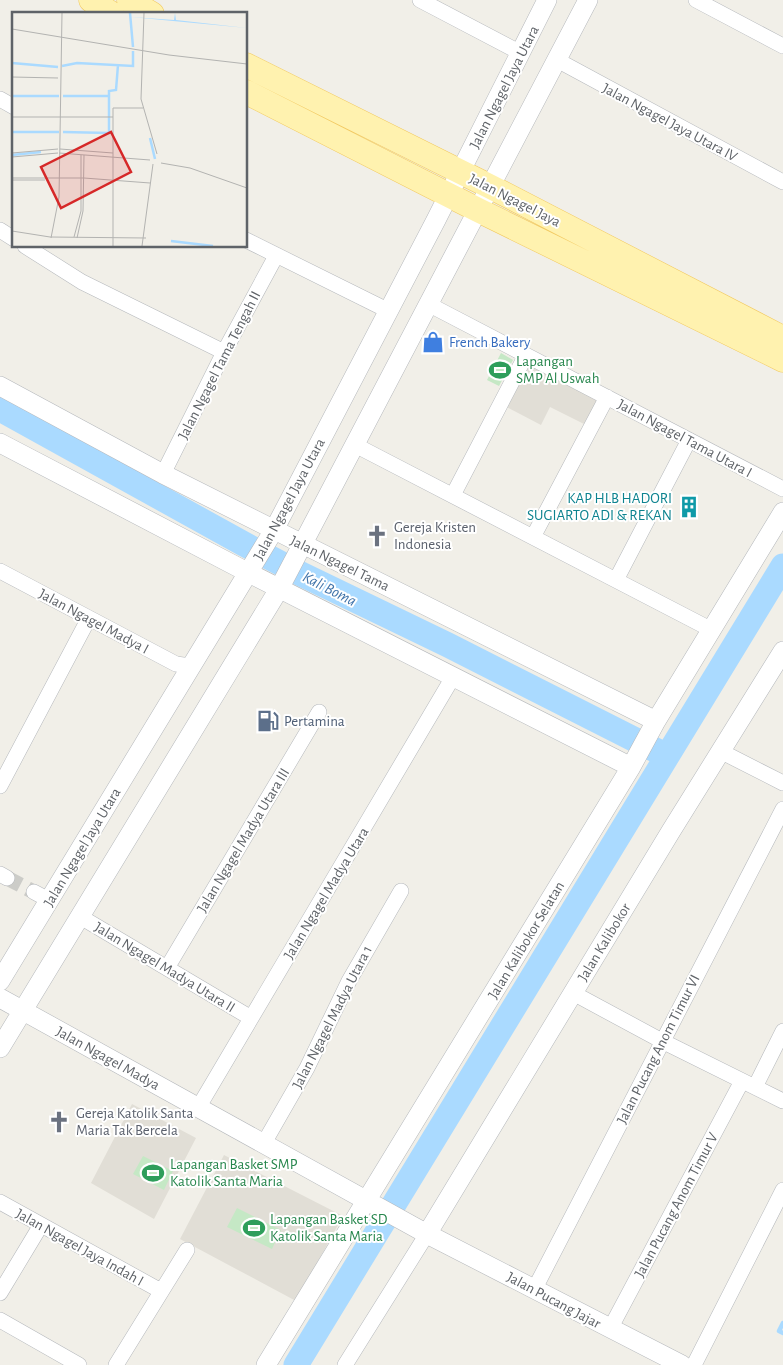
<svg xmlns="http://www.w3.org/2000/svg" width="783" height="1365" font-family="'Alegreya Sans',sans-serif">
	<rect width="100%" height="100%" fill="#f1efe8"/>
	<path fill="#e1ded6" d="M526 359 604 399 590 427 550 407 541 425 503 405Z
		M132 1104 196 1138 154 1219 91 1183Z
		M224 1155 343 1216 296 1301 180 1239Z"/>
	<path fill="#c5e8c5" d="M501 353 513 360 499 386 487 380Z
		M143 1156 173 1171 164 1190 133 1174Z
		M237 1208 281 1230 272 1249 227 1227Z"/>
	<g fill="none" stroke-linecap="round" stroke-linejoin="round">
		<path stroke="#aadaff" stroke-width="4.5" d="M783 1323 779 1331 783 1333"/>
		<path stroke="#aadaff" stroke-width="25" d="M0 409 244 544 301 574 448 645 665 755
			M296 1365 783 566"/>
		<path stroke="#ccccc8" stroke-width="15" stroke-dasharray="15 8" stroke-linecap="butt" d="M7 878 34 892"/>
		<g stroke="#b5b8bc" stroke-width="16">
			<path id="minor" d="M420 0 521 53
				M696 0 783 46
				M557 60 783 182
				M0 99 14 107
				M0 230 14 239
				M246 240 389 311
				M25 246 82 282 224 352
				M428 304 783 489
				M355 445 712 630
				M163 474 224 352 276 256
				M453 495 526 355
				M533 537 607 397
				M0 571 176 664 190 666
				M616 580 689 440
				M722 752 783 783
				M0 786 89 618
				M0 874 7 878
				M34 892 49 900
				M79 916 251 1018
				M167 968 319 712
				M573 993 662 1041 783 1101
				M755 1087 783 1031
				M198 1108 453 677
				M264 1143 307 1068 349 981 401 891
				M0 1202 161 1291
				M534 1290 783 809
				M0 1293 41 1225
				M0 1320 79 1365
				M610 1329 742 1081
				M116 1365 187 1250
				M345 1365 427 1234
				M694 1365 783 1190"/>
		</g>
		<g stroke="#b5b8bc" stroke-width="20">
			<path id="tertiary" d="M0 386 163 474 656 721
				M0 443 249 573 631 767
				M0 981 274 530 436 220 547 0
				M0 998 427 1234 682 1365
				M0 1048 279 589 588 0
				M427 1234 671 831 783 651
				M266 1365 631 767 656 721 783 512"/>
		</g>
		<g stroke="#f2c960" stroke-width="25">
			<path id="primary" d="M91 0 112 14
				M129 0 152 14
				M246 65 489 186 783 338
				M246 92 478 210 783 360"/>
		</g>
		<use href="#minor" stroke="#fff" stroke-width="15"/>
		<use href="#tertiary" stroke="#fff" stroke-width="19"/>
		<use href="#primary" stroke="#fff2af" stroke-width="24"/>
	</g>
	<defs>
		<g id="shop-bare" transform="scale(1.725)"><path d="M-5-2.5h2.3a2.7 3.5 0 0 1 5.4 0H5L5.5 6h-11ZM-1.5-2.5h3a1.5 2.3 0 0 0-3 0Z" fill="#3f7fe0" stroke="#fff" stroke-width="2.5" paint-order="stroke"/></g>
		<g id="stadium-bare" transform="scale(1.725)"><path d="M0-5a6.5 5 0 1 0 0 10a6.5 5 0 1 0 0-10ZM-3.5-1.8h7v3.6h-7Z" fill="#2e9e5b" stroke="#fff" stroke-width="2.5" paint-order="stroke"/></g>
		<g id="building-bare" transform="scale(1.725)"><path d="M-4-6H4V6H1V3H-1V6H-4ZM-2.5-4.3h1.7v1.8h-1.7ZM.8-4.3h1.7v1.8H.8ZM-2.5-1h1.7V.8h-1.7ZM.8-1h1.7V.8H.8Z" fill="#0f9aa8" stroke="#fff" stroke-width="2.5" paint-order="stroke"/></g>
		<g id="church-bare" transform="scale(1.725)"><path d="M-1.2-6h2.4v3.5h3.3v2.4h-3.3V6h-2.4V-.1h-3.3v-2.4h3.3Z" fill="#6b7280" stroke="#fff" stroke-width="2.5" paint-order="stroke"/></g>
		<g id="fuel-bare" transform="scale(1.725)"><path d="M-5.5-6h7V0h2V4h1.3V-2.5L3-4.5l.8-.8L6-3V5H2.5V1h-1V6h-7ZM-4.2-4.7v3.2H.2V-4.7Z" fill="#5c6f8a" stroke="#fff" stroke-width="2.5" paint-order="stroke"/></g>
	</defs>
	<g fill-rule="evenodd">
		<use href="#shop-bare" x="433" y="342"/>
		<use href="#stadium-bare" x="500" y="370"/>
		<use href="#building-bare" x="689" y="507"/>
		<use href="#church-bare" x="377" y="536"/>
		<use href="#fuel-bare" x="268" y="721"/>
		<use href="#church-bare" x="59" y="1122"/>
		<use href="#stadium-bare" x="153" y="1173"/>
		<use href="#stadium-bare" x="254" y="1228"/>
	</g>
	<g text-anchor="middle" stroke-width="4" stroke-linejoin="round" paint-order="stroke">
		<g font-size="15" fill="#5f6368" stroke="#fff">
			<text transform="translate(504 87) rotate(-63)" y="5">Jalan Ngagel Jaya Utara</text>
			<text transform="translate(670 122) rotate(28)" y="5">Jalan Ngagel Jaya Utara IV</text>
			<text transform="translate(515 200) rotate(27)" y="5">Jalan Ngagel Jaya</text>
			<text transform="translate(219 365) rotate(-63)" y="5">Jalan Ngagel Tama Tengah II</text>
			<text transform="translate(685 438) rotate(28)" y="5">Jalan Ngagel Tama Utara I</text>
			<text transform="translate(289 499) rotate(-62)" y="5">Jalan Ngagel Jaya Utara</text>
			<text transform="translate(340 563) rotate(26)" y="5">Jalan Ngagel Tama</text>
			<text transform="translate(94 621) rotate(28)" y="5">Jalan Ngagel Madya I</text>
			<text transform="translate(243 840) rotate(-59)" y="5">Jalan Ngagel Madya Utara III</text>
			<text transform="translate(82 847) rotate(-59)" y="5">Jalan Ngagel Jaya Utara</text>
			<text transform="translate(326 893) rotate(-59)" y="5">Jalan Ngagel Madya Utara</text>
			<text transform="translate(526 940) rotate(-59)" y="5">Jalan Kalibokor Selatan</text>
			<text transform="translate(604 942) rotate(-59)" y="5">Jalan Kalibokor</text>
			<text transform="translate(165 967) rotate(31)" y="5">Jalan Ngagel Madya Utara II</text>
			<text transform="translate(332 1017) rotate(-63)" y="5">Jalan Ngagel Madya Utara 1</text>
			<text transform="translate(658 1049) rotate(-63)" y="5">Jalan Pucang Anom Timur VI</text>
			<text transform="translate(108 1058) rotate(29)" y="5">Jalan Ngagel Madya</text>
			<text transform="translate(676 1205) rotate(-62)" y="5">Jalan Pucang Anom Timur V</text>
			<text transform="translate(80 1247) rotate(29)" y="5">Jalan Ngagel Jaya Indah I</text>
			<text transform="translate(554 1300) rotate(28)" y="5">Jalan Pucang Jajar</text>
		</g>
		<g font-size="15" fill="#366cbe" stroke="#fff" text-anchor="start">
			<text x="449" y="347">French Bakery</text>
		</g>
		<g font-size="15" fill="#27864d" stroke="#fff" text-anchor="start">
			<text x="516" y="366">Lapangan<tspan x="516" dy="17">SMP Al Uswah</tspan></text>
			<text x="170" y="1169">Lapangan Basket SMP<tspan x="170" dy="17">Katolik Santa Maria</tspan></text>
			<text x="270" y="1224">Lapangan Basket SD<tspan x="270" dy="17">Katolik Santa Maria</tspan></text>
		</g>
		<g font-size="15" fill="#0d838f" stroke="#fff" text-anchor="end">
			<text x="672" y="503">KAP HLB HADORI<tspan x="672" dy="17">SUGIARTO ADI &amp; REKAN</tspan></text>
		</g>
		<g font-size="15" fill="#5b616d" stroke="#fff" text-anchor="start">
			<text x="394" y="532">Gereja Kristen<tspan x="394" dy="17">Indonesia</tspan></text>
			<text x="76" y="1118">Gereja Katolik Santa<tspan x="76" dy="17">Maria Tak Bercela</tspan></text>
		</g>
		<g font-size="15" fill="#4e5e75" stroke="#fff" text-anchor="start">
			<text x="284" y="726">Pertamina</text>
		</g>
		<g font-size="16" font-style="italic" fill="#4174aa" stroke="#fff">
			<text transform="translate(330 588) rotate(27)" y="6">Kali Boma</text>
		</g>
	</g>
	<g transform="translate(12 12)">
		<rect width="235" height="235" fill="#f1efe8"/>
		<path d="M163 1 164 8 235 16 119 5 162 8Z" fill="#aadaff"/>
		<path fill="none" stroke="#aadaff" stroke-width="2.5" d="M118 1 121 35M0 51 46 55M50 54 65 51 121 54V39M0 84H47M51 84H97M0 120H47M51 120 97 121V79L104 78 106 53M138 126 143 147M0 143 29 140M159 229 201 234"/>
		<path fill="none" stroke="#b3b3b1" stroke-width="1" d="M132 1 129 87 145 142M0 17 157 43 235 52M0 65 46 66M0 105H101M48 137 101 141M0 141 46 137M47 141 138 148M0 145 46 141M149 151 178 156 235 176M1 166H72L138 171M1 168H33M0 219 38 225 134 226M62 225 69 199V143M39 226 47 185 50 1M65 226 71 199 72 143M101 234V96H131M130 234 141 152"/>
		<path fill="#d62828" fill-opacity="0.15" stroke="#d62828" stroke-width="2.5" d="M99 120 119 160 49 196 29 155Z"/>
		<rect width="235" height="235" fill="none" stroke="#5f6368" stroke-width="2.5"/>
	</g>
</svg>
